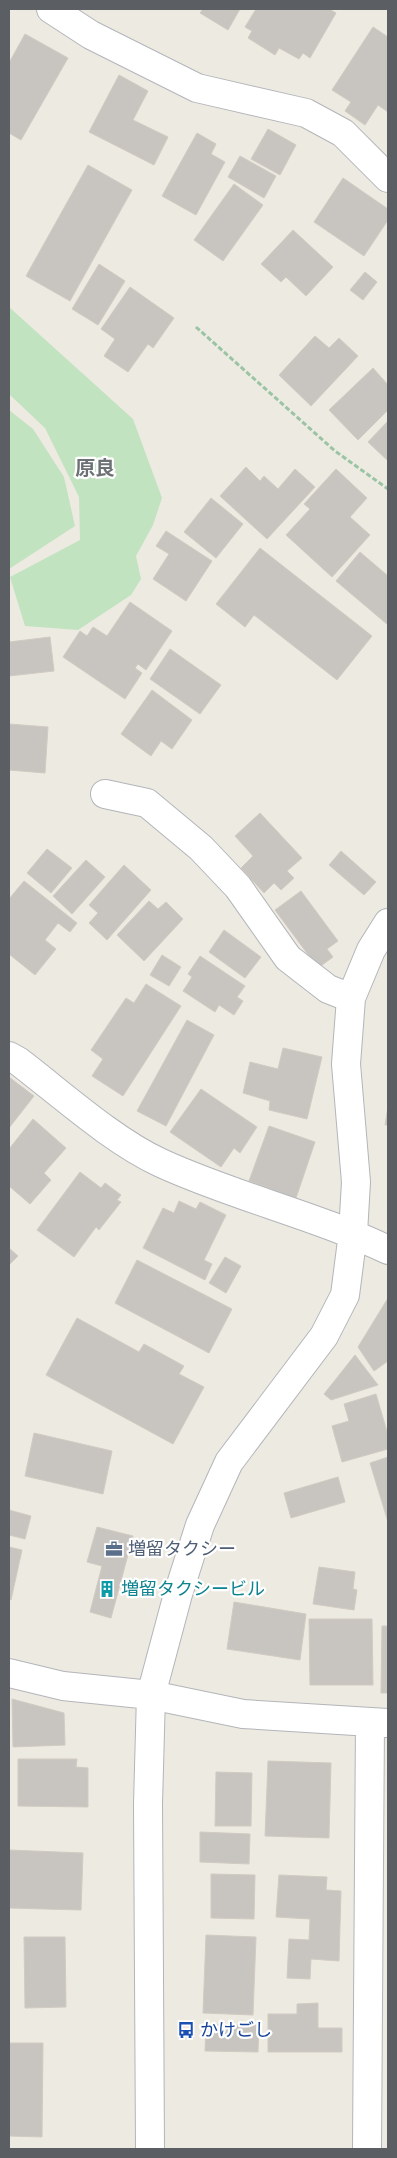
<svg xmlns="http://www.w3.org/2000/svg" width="397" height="2158" font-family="Raleway,'Noto Sans JP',sans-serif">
	<rect width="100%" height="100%" fill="#edeae2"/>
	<path fill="#c2e3c0" d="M9 307 133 419 162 498 153 525 136 556 141 579 131 595 78 630 25 626 10 577 80 540 79 497 45 428 9 394Z
		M9 410 33 429 64 477 75 526 9 569Z"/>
	<path fill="#c8c5c0" stroke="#d1cbc1" d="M203 9H240L228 30 200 13Z
		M256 9H329L336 13 310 58 303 53 299 59 279 48 275 55 248 38 252 31 245 27Z
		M373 27 388 37V112L378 105 365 125 345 111 351 102 332 90Z
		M25 34 68 58 21 140 9 133V63Z
		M119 75 148 91 133 120 168 137 154 165 89 132Z
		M268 129 296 145 280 175 251 159Z
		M197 133 216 144 211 154 225 162 196 215 162 196Z
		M240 156 276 176 264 198 228 177Z
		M88 165 132 190 70 301 26 276Z
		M343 178 388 209V220L364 256 314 222Z
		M234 184 263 205 223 261 194 240Z
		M293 230 333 267 306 296 286 277 281 282 261 264Z
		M99 264 125 281 98 325 72 309Z
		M365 272 377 282 363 300 350 290Z
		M130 287 174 318 153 348 148 344 128 372 104 356 115 339 101 329Z
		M315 336 329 348 339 338 358 356 311 406 279 375Z
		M373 368 388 385V410L358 440 329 410Z
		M388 421V461L368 442Z
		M246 467 260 481 264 476 278 489 295 469 315 487 267 539 220 496Z
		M336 469 367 498 350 517 370 535 332 577 286 535 310 509 304 504Z
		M211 498 243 524 216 558 184 532Z
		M166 531 212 561 186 601 153 579 169 554 156 546Z
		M260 548 372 636 337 680 254 615 245 627 216 604Z
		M360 552 388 576V625L336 581Z
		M130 602 172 631 146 670 138 664 135 668 142 673 125 699 63 657 80 631 87 636 93 627 107 636Z
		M50 637 54 671 9 676V642Z
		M170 649 221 685 200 714 150 679Z
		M152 690 192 720 172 749 161 741 151 756 121 734Z
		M9 724 48 727 45 773 9 770Z
		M260 813 302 858 287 871 294 878 281 890 274 883 264 893 241 868 253 856 235 836Z
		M47 849 72 868 51 893 27 873Z
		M341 851 376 882 364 895 329 865Z
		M86 860 105 877 72 914 53 896Z
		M124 865 151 890 107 940 89 923 98 913 89 905Z
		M24 881 77 923 70 932 58 923 45 940 56 949 35 975 9 954V899Z
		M301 891 338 941 327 949 333 957 318 968 275 910Z
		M149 901 158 909 166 902 183 919 144 961 117 935Z
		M224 930 261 957 245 978 209 952Z
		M162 955 181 967 169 986 150 975Z
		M200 956 245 986 237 997 243 1001 234 1015 219 1005 215 1012 183 991 192 977 188 974Z
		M146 984 181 1006 123 1096 92 1076 103 1059 91 1050 126 998 134 1003Z
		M187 1020 214 1035 166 1126 137 1111Z
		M283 1048 322 1057 307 1119 269 1110 270 1101 243 1093 250 1062 278 1069Z
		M9 1077 34 1096 9 1128Z
		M201 1089 257 1127 240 1153 234 1148 221 1167 170 1132Z
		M388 1107V1125H385Z
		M33 1119 66 1148 44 1173 51 1180 30 1204 9 1186V1149Z
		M269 1126 315 1142 296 1198 249 1181Z
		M80 1172 101 1188 105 1183 121 1195 117 1200 121 1202 99 1230 96 1227 74 1257 37 1230Z
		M179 1201 196 1209 200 1202 226 1215 204 1260 212 1264 205 1280 143 1248 163 1208 174 1213Z
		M9 1248 18 1256 10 1264 9 1263Z
		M225 1257 241 1266 226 1293 209 1283Z
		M137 1260 232 1309 209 1353 115 1303Z
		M388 1298V1361L374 1371 358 1347Z
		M77 1318 139 1352 144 1344 184 1366 179 1374 204 1387 173 1444 46 1375Z
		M355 1355 378 1385 331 1400 324 1394Z
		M376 1394 388 1435V1449L342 1462 332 1426 349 1421 344 1404Z
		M34 1433 112 1451 103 1494 25 1476Z
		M388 1457V1522L370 1463Z
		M338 1477 345 1502 291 1518 284 1493Z
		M9 1510 31 1516 25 1539 9 1535Z
		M97 1527 133 1536 111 1618 90 1612 102 1566 87 1562Z
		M9 1547 22 1550 11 1600 9 1599Z
		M319 1567 355 1572 353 1589 357 1590 354 1610 313 1604Z
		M234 1602 306 1614 300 1660 227 1649Z
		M309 1619H372L373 1685H310Z
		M382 1626H388V1693H381Z
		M12 1699 64 1713 65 1745 13 1747Z
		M18 1759H77L76 1767 88 1768V1807L18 1806Z
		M268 1761 331 1763 329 1838 265 1836Z
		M216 1772 252 1773 251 1826H215Z
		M200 1832 250 1834 249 1864 200 1862Z
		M9 1850 83 1853 81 1910 9 1908Z
		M211 1874 255 1875 254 1919 211 1918Z
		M279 1875 327 1877 326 1890 341 1891 339 1961 311 1959 310 1979 287 1978 289 1939 309 1940 310 1919 276 1917Z
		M206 1935 256 1937 253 2015 203 2013Z
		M24 1937H65L66 2007 25 2008Z
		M318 2003V2028H342V2052H268V2014H297V2004Z
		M206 2024 259 2025 258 2052 205 2051Z
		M9 2043H43L42 2137 9 2136Z"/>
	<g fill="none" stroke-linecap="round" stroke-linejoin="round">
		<g stroke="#b3b5b9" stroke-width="30">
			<path id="minor" d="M51 9 91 35 197 88 306 113 343 133 388 178
				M105 794 147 803 201 848 238 887 288 958 328 989 351 998
				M9 1056 18 1061C60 1093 113 1141 161 1163 235 1197 315 1215 388 1250
				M9 1673 63 1686 151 1695 243 1714 387 1723
				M150 2149 148 1804 151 1695 178 1594 200 1525 229 1462 324 1336 345 1295 353 1233 356 1182 346 1064 351 998 371 950 388 923
				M367 2149 370 1722"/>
		</g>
		<path stroke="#9ac4a4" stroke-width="3" stroke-dasharray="5 2.5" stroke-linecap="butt" d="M196 327 335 451 388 489"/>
		<use href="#minor" stroke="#fff" stroke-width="28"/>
	</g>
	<defs>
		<g id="office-bare" transform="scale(1.35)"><path d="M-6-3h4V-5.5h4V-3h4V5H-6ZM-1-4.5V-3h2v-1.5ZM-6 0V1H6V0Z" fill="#5c6f8a" stroke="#fff" stroke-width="2.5" paint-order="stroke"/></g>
		<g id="building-bare" transform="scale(1.35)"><path d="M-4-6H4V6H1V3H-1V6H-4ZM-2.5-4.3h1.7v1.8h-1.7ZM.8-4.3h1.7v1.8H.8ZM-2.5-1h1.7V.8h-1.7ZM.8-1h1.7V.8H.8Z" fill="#0f9aa8" stroke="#fff" stroke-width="2.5" paint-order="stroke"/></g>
		<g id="bus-bare" transform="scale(1.35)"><path d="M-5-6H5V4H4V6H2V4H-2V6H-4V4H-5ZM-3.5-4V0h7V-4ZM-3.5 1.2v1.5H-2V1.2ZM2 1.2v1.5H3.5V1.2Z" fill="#1a4fb4" stroke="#fff" stroke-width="2.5" paint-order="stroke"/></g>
	</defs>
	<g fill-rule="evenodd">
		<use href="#office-bare" x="114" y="1549"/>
		<use href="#building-bare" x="107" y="1589"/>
		<use href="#bus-bare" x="186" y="2030"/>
	</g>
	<g text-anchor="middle" stroke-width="4.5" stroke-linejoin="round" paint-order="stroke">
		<g font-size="18" fill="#4e5e75" stroke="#fff" text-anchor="start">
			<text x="128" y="1555">増留タクシー</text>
		</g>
		<g font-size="18" fill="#0d838f" stroke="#fff" text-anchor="start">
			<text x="121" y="1595">増留タクシービル</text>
		</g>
		<g font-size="18" fill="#164399" stroke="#fff" text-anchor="start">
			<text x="200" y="2036">かけごし</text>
		</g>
		<g font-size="20" font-weight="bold" fill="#6c7174" stroke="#fff">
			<text x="95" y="475">原良</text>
		</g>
	</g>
	<rect width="397" height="2158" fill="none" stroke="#5b5f63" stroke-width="20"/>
</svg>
